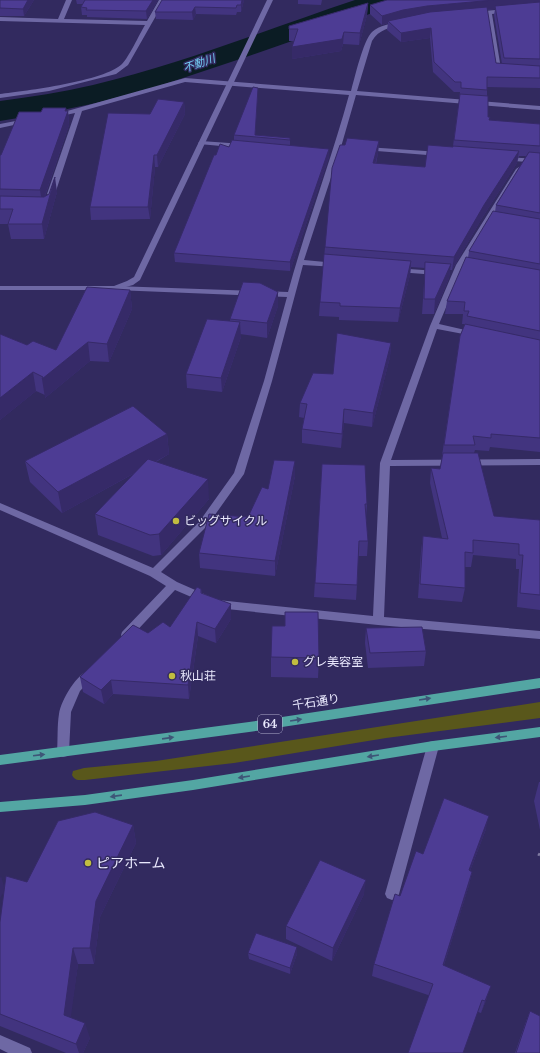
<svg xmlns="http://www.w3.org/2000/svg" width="540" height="1053" font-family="'Libre Baskerville','Noto Sans JP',serif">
	<rect width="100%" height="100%" fill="#322a5f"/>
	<path fill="#59571b" d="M540 702V718L386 738 234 763 85 780C79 780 75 781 72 775L73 771 84 768 156 761Z"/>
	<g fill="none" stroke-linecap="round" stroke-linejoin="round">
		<path fill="#0b1c24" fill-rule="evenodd" d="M355 0H408L404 6 378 11 246 57 153 88 96 103 48 113 0 121V101C31 97 62 92 93 85 182 64 268 29 355 0Z"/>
		<path stroke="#807ba2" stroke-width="3" stroke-dasharray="2.5 4" stroke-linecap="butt" d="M538 854 540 855"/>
		<path fill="#6e68a4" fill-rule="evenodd" d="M66 0H72L64 19 147 21 159 0H165L128 65 116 74 49 91 0 98V94C25 91 105 81 122 64 129 57 139 35 145 25L0 21V17L58 19Z
			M506 9 508 10V12L492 14 501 69 507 71 498 73 495 71 486 14 474 16 471 14 474 12Z
			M401 21 404 23 403 24C390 28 379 29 372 41L357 91 540 106V110L356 95 341 147 304 260 336 263 340 265 336 267 303 265 272 381 244 474 207 526 161 572 177 582 218 600 373 616 380 463 430 326 456 265 516 169 519 167 522 169 464 265 439 324 474 332 478 334 474 336 437 329 391 460 540 459V465L390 466 384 617 540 631V639L378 625 217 608 175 590 130 638 126 639 122 638 121 635 122 632 166 586 150 576 0 510V503L153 568 199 522 234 473 264 381 287 297 115 290 111 288 115 286 288 292C306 226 331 161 349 95L185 82 82 111 55 194 51 196 47 194 75 113 56 117 53 115 185 78 351 91C355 77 363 41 372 32 379 25 392 24 401 21Z
			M26 119 29 121 28 122 0 128V124Z
			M201 141 243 144 246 146 243 148 199 144 198 143Z
			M366 147 440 152 443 154 440 156 364 150V148Z
			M504 157 540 159V163L502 160V158Z
			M395 268 437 271 441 273 437 275 398 272 394 270Z
			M91 669 95 670 97 673 80 691 71 712 69 752 67 756 63 757 59 756 57 752C58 739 57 726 59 714 61 700 77 673 91 669Z
			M433 741 437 742 439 746 399 894 397 898 392 900 387 898 385 894 427 746 429 742Z
			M0 1035 30 1048 32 1053H8L0 1049Z"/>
		<path fill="#6e68a4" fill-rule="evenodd" d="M267 0H273L140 280 133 285 115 290H0V286H114L127 281 134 277Z"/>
		<path fill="#53a6a3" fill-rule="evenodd" d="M540 678V688L249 732 0 765V755L249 722Z
			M540 727V737L433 751 193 790 85 805 0 812V802L85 795 193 780 433 741Z"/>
	</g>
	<path fill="#42347f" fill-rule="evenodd" d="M0 0H34L24 16H0Z
		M76 0H158L147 19 87 17V15H82L81 7 83 4H77Z
		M244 0 241 12H237L236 15 196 14 193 20 156 19 155 12Z
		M298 0H322L321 5 298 4Z
		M540 0V88L487 87V96L488 117 489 120 540 124V452L490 447 489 451 475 450 474 453 494 516 540 520V610L517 607 519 569H516V559L473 555 471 567H465V588L462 602 418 598 421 551 423 536 442 538 430 483 431 468 440 469 460 336 465 324H462L463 314H445L447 301 468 258 469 251 495 212 496 205 526 156H519L517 163 482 218 452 270H450L449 278 434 314H422L425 268 411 267 410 275 398 322 339 320V317L319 316 320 302 325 247 345 145 379 141 378 153 376 164 425 167 453 147V146L460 92H454L433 72 430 38 401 42 387 30 388 23 382 25 370 14V5ZM495 9 494 15 502 64 496 63 487 10Z
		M368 3 367 15 359 45 343 44 341 51 292 59 294 41H289V26Z
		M258 88 255 135 290 138V145L329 157 290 271 175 262 174 253 216 155 229 147 234 141V135Z
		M184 102 185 114 158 167H155L150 219 91 220 90 207 150 114Z
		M68 111 69 125 45 196 57 192 44 239H11L8 224H0V155H1L41 112Z
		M130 290 132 309 109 362 90 361 45 398V395L36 391 0 420V334L27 345 56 350Z
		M278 292V306L267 338 240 334 241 337 222 392 187 388 186 374 230 321V319Z
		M391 343 390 357 372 427 344 423 341 448 302 443V429L304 418 299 417 300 403 333 374Z
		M167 434 169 454 156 462 209 499 161 555 153 556 98 535 95 514 135 473 62 513 30 482 25 461Z
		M322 464 367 504 366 518 368 541 367 556H358L357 585 356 600 314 597Z
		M295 476 275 576 200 568 199 553 248 517 268 489Z
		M201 589 202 594 231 619 216 643 198 636 189 699 113 694 104 704 83 692 80 677 148 633 170 627Z
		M285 626 319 658 318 678 271 677V657Z
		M366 628 426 651 424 666 368 668 365 643Z
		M539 782H540V830L534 801Z
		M133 825 136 843 100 917 94 964H78L70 1018 90 1038 83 1053H66L0 1026V922L5 888 27 882Z
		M486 829 470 871 472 872 469 885 444 965 487 998 481 1013 372 976 374 964 400 896 423 854Z
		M364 894 332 961 286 939V926Z
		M248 953 297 954 290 974 249 959Z
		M530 1011 540 1053H515L525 1024Z"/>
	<path fill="#362a68" d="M28 0H34L24 16 23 9Z
		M153 0H158L147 19 146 11Z
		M242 0H244L241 12V5Z
		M494 0H540V5L495 6V9L426 15 388 21V23L382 25V16L403 10 427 6Z
		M368 3 367 15 359 45 360 33Z
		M195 7 196 14 193 20 192 12Z
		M431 28 430 38 401 42V33Z
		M344 32 343 44 341 51 292 59V47Z
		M258 88V95L255 137Z
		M184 102 185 114 158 167 157 155Z
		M66 108V114L68 111 69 125 42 204 40 190Z
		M379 141 378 153 372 176 373 163Z
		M329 149V157L290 271V262Z
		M519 151 517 163 482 218 452 270 454 257 484 205Z
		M154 155 155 167 150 219 148 207Z
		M55 177 57 192 44 239 42 224Z
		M411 261 410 275 398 322 400 308Z
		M451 264 449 278 434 314 435 299Z
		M130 290 132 309 109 362 107 344Z
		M278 292V306L267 338V323Z
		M240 322 241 337 222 392 221 378Z
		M88 342 90 361 45 398 42 379Z
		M391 343 390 357 372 427 373 413Z
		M33 372 36 391 0 420V398Z
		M344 409V423L341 448 342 434Z
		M167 434 169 454 62 513 58 492Z
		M295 461V476L275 576V561Z
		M208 479 209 499 161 555 159 534Z
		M231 604V619L216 643 215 629Z
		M197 622 198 636 189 699 188 685Z
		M111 680 113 694 104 704 101 690Z
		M489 816 486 829 465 884 469 870Z
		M133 825 136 843 100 917 94 964 90 948 96 901Z
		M472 872 469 885 440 977 443 965Z
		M1 876 5 890 0 898V878Z
		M366 880 364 894 332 961 333 948Z
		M297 947V954L290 974V968Z
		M73 948 78 964 69 1031 64 1015Z
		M491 986 487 998 481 1013 485 1001Z
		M85 1023 90 1038 83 1053H79L76 1044Z"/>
	<path fill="#4d3c94" stroke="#362a68" d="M0 0H28L23 9 0 8Z
		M85 0H153L146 11 86 10 87 8 81 7Z
		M162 0H242L241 5H237L236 8 195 7 192 12H155Z
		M387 0H494L427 6 403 10 382 16 370 5Z
		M540 2V59L504 58 495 6Z
		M368 3 360 33 344 32 342 39 292 47 298 29H289V26Z
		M487 7 496 63 540 66V78L487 77V90L461 88V82H455L434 62 431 28 401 33 388 21 430 12Z
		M253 87 258 88 255 135 290 138V140L234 135Z
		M460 94 488 96V117H490L489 120 540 124V146L454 140Z
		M158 99 184 102 157 155H154L148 207H90L108 113 150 114Z
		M43 108H66L65 111H68L40 190 0 189V155H1L19 112H41Z
		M347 138 379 141 373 163 425 167 428 145 453 147V146L519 151 484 205 454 257 325 247 332 168 340 145H345Z
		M232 140 329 149 290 262 174 253 214 155H216L220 144 229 147Z
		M529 152 540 153V213L496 205Z
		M55 177 42 224H8L13 209H0V196L44 197 49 194Z
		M493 211 540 219V264L469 251Z
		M324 254 411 261 400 308 340 306V303L320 302Z
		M466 257 540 270V331L467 316 469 311H464L465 302 447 301Z
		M425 262 451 264 435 299H424Z
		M243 282 260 283 278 292 267 323 230 319Z
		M87 287 130 290 107 344 88 342 42 379 43 377 33 372 0 398V334L27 345 33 341 56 350Z
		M207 319 240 322 221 378 186 374Z
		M465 324 540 340V438L491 434V438L473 436 475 445H444L460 336Z
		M337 333 391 343 373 413 344 409 342 434 302 429 307 404 300 403 313 373 333 374Z
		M133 406 167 434 58 492 25 461Z
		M443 453H478L494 516 540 520V595L520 593 523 555H519V544L473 540V553L465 552V588L420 584 423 536 448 539 431 468 440 469Z
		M148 459 208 479 159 534 150 535 95 514Z
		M274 460 295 461 275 561 199 553 209 514 248 517 262 487 268 489Z
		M322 464 365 465 367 504H365L368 541H359L357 585 315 583Z
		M197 587 201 589V593L231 604 215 629 197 622 188 685 111 680 101 690 80 677 133 625 148 633 163 622 170 627Z
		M285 612H318L319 658 271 657 272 626H285Z
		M422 627 426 651 370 653 366 628Z
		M444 798 489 816 469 870 472 872 443 965 491 986 485 1001 482 1000 463 1053H408L433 984 374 964 395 894 400 896 416 851 423 854Z
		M95 812 133 825 96 901 90 948H73L64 1015 85 1023 76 1044 0 1014V922L6 876 27 882 58 821Z
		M320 860 366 880 333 948 286 926Z
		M256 933 297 947 290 968 248 953Z
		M530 1011 540 1016V1053H516Z"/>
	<defs><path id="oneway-solid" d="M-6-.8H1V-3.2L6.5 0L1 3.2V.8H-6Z"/></defs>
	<g fill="#3e5577">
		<use href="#oneway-solid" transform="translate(425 699) rotate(-9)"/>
		<use href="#oneway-solid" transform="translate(296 720) rotate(-9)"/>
		<use href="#oneway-solid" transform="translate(501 737) rotate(173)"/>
		<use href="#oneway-solid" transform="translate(168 738) rotate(-8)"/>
		<use href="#oneway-solid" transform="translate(39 755) rotate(-7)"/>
		<use href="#oneway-solid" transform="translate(373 756) rotate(171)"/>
		<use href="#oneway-solid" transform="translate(244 777) rotate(171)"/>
		<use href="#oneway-solid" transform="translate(116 796) rotate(172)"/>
	</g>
	<g fill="#c1bd40" stroke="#322a5f" stroke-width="1.5">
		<circle cx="176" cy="521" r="4"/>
		<circle cx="295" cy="662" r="4"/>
		<circle cx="172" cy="676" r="4"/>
		<circle cx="88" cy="863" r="4"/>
	</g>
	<g text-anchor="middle" stroke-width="3" stroke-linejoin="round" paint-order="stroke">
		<g font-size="11" font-style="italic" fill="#72cbf1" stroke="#322a5f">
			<text transform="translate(199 63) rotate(-19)" y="4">不動川</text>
		</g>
		<rect fill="#322a5f" stroke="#b2afce" stroke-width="1" x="258" y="715" width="24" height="18" rx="3"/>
		<g font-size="11" font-weight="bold" fill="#e9e8fd">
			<text x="270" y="728">64</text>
		</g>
		<g font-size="12" fill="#e9e8fd" stroke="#322a5f" text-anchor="start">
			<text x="184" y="525">ビッグサイクル</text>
			<text x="303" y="666">グレ美容室</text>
			<text x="180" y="680">秋山荘</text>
		</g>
		<g font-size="12" fill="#e9e8fd" stroke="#322a5f">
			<text transform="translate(316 702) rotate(-9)" y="4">千石通り</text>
		</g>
		<g font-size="14" fill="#e9e8fd" stroke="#322a5f" text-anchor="start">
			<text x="96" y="868">ピアホーム</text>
		</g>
	</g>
</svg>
